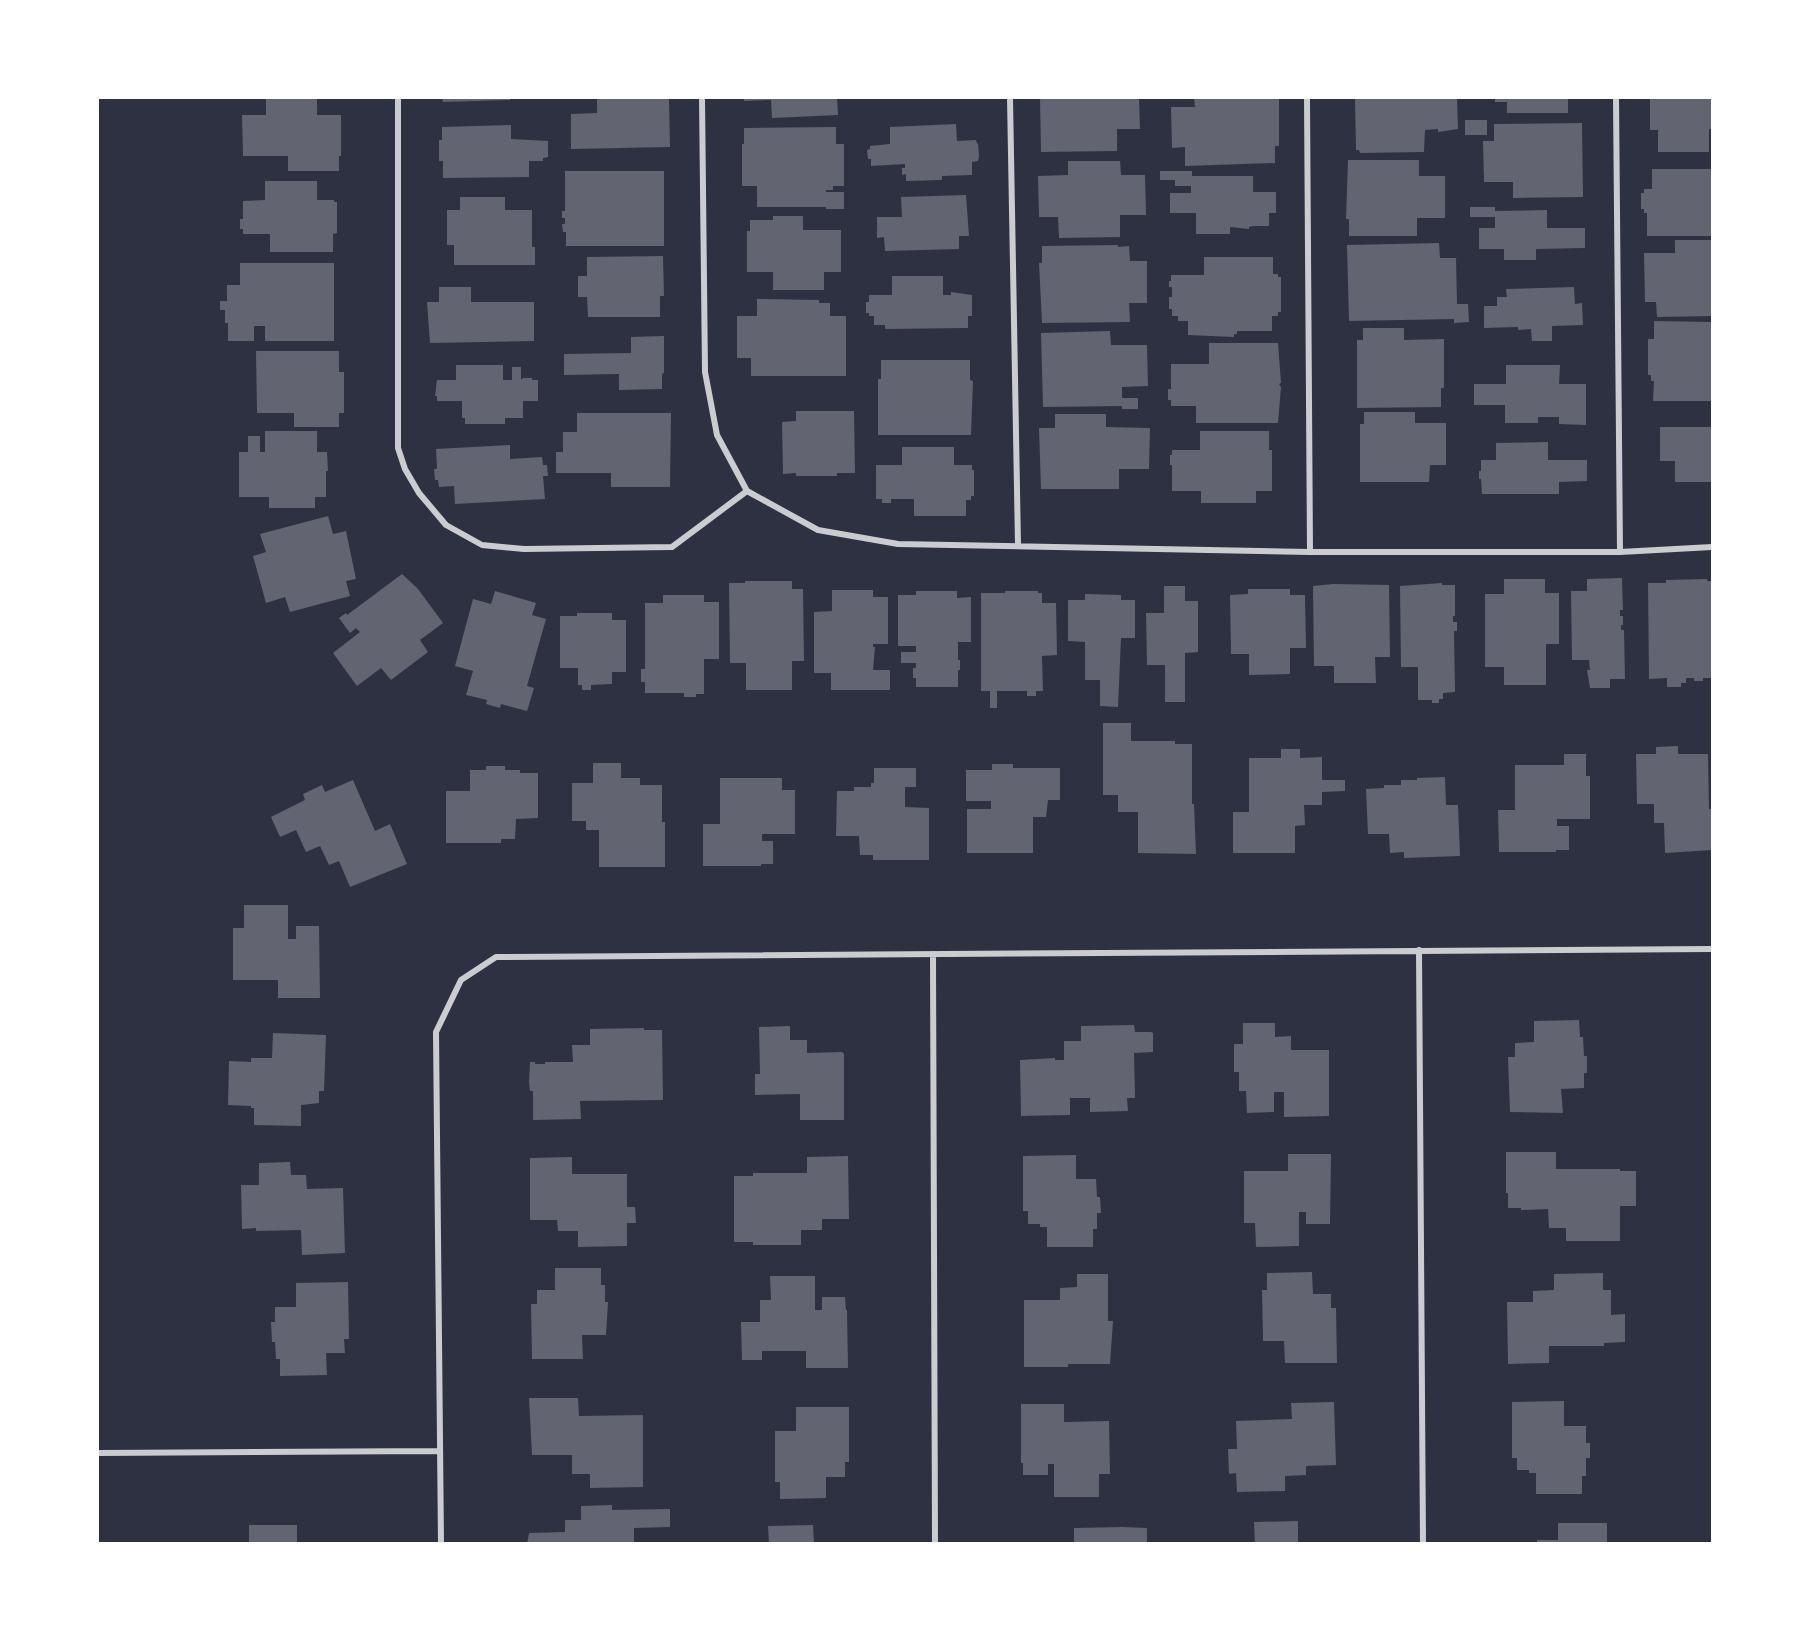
<svg xmlns="http://www.w3.org/2000/svg" width="1810" height="1641" font-family="Quicksand,sans-serif">
	<rect width="100%" height="100%" fill="#2d3142"/>
	<path fill="#626471" d="M266 98H317V115H341V156H339V171H288V156H243L242 115H266Z
		M442 98H510V100L443 102Z
		M597 98H669L670 147 571 149V114L597 113Z
		M744 98H837L838 115 772 118 771 100 744 101Z
		M1040 98H1139L1140 129H1117V151L1041 152Z
		M1194 98H1279V146H1275V163L1185 166V147L1172 148 1171 107H1195Z
		M1355 98H1457L1458 129 1438 132V129L1425 130 1424 152 1360 153 1359 150H1356Z
		M1495 98H1568V113H1507V102H1495Z
		M1650 98H1712V129H1709V152H1658V130H1650Z
		M1465 120H1487V135H1465Z
		M1582 123 1583 197 1513 198V182H1484L1483 141H1494V124Z
		M956 124 957 141 976 140 977 144 978 143 979 156 978 161 972 162V175L942 176V180L906 181V174L902 175V168H905V164L871 166V159H868L867 150 870 149V146L890 144V127Z
		M511 125V139L548 141V157L543 158V161H529V177L443 178V161H439V140H442V127Z
		M836 127V144H844V186H833V190H826V192H844V209H826V207H757V186H742V144H744V128Z
		M1348 160H1419V176H1445V218H1417V236H1349V219H1346Z
		M1068 161H1120L1121 175H1145L1146 215H1120V237L1059 238 1058 217H1039L1038 176 1068 175Z
		M1652 169H1712V236H1647V213H1644V209H1641V193H1644V189H1652Z
		M565 171H664V246H566V232H563L562 224H565V218H562V211H565Z
		M1160 171H1192V176H1253V192H1276V213H1269V226H1253L1249 227V229L1230 227V234H1196V213H1170V193H1191V186H1175V180H1160Z
		M265 181H317V200H334V202H337V233L333 234V252H270V234H243V229H240V219H243V201L265 200Z
		M966 195 969 236H959V249L885 251 884 237 877 238V217H902L901 197Z
		M460 197H505V210H532V247H535V265H454V245H447V210H460Z
		M1470 207H1495V211L1547 210V228H1585V248L1536 249V260H1504V249H1479V228H1495V217H1470Z
		M773 216H803V230H841V272H824V290H773V272H747V231H750V220H773Z
		M1675 240H1712V316L1657 317 1656 302H1645L1644 253H1675Z
		M1439 243 1440 258H1456L1457 304H1468L1469 322 1454 323V319L1349 321 1347 245Z
		M1118 245V247L1129 246 1130 261H1147V303H1129L1130 322 1042 323 1039 263H1042V246Z
		M663 256 664 296H660V317H588L587 297H578V276H587V257Z
		M1204 257H1273V274H1278V277H1281V312H1278V316H1272V331H1237V334H1234V337L1188 335V321H1178V316H1172V309H1169V297H1172V287H1169V281H1171V275H1204Z
		M240 263H334V341H265V326H254V341H228V323H225V310H220V301H227V285H240Z
		M892 276H943V295H951V292L972 295V316H968V328L885 329V325H874V316H869V313H866V302H869V295H892Z
		M439 287H471V302H534V341L430 343 427 302H439Z
		M1574 287 1575 304 1582 303 1583 325 1552 326V341H1532L1531 329 1518 330V327L1484 328V306H1497V297H1507L1506 289Z
		M757 299 819 300V303H830V316H846V376H751V358H737V316H757Z
		M1654 321 1712 322V401H1653L1654 381H1651V375H1648V339H1654Z
		M1363 328H1404V340L1444 339V388H1441V407L1357 408V340H1363Z
		M1110 331 1111 345H1147L1148 386 1122 387V398H1138V409H1122V406L1043 407 1041 333Z
		M664 336V373L662 374V389L619 390V374L564 375V354L631 353V337Z
		M1209 343H1278L1281 383 1279 384 1281 387 1278 423H1196V406H1171V400H1168V389H1171V364H1209Z
		M256 351H339V372H344V413H339V427H294V413H257Z
		M881 360H970V380L973 381 971 435H878V379H881Z
		M456 365H503V380H512V367H521V380L523 378H532V380H538V401H523V418H505V424H465V418H462V401H437V396H435L437 380H456Z
		M1506 365H1560L1559 384H1586V425L1559 424V417H1538V423H1505V405H1474V384H1506Z
		M796 411H854L855 473H837V476H796V473L783 474 782 422 796 421Z
		M1364 412H1415V423H1446V465H1430L1429 482H1360V424H1364Z
		M577 413H671L670 487H611V473H556V452H563V432H577Z
		M1055 414H1106V427L1150 428 1149 469H1119V489H1041L1039 428H1055Z
		M1660 427H1712V482H1675V461H1660Z
		M265 431H317V452H327L328 471H326V497H315V508H269V497H239V452H248V436H260V452H265Z
		M1200 431H1269V450H1272V491H1256V503H1201V491H1172V465H1170V455H1172V450H1200Z
		M1548 442V460H1587V481L1559 482V494H1482L1481 479H1479V471H1481V460H1496V443Z
		M510 445V459L542 457 543 465H547L548 476H543L545 499 455 504 454 486 439 487 438 480H435L434 469H437L436 449Z
		M902 447H954V465H972V470H974V496H971V500H966V516H914V499H891V503H882V499H876V465H902Z
		M328 516 333 534 346 531 356 579 346 581 350 596 290 612 285 597 266 603 253 556 266 552 260 534Z
		M402 574 418 589 443 623 420 640 428 652 391 680 381 668 357 686 333 653 360 632 356 628 350 633 339 618 346 613 347 615Z
		M1622 578 1623 610H1620V616H1623V625H1621V630H1624L1625 679H1610V688H1590L1587 670H1590L1589 660H1572L1571 591H1587V579Z
		M1504 579H1545V593H1559V644H1546V685H1504V667H1485V594H1504Z
		M1707 579V581H1712V678H1703V681H1694V678H1686V683H1681V687H1667V678L1649 679 1648 583H1666V580Z
		M745 581H792V589H803L804 661H792V690H746V663H730L729 583H745Z
		M1442 583V585H1455V616H1453V622H1457V631H1454L1455 692 1443 693V699H1439V703H1432V700H1418V667H1401L1400 586Z
		M1333 584 1389 585 1390 657H1375L1376 683H1334V666H1314L1313 586Z
		M1164 586H1185V601H1198V652L1185 653V702H1165V665H1147L1146 613H1164Z
		M1248 589H1290V595H1305L1306 648H1290V674L1249 675V654H1231L1230 595 1248 594Z
		M832 590H873V597H888V644H873V647H875L873 670H890V690H831V673H814V612L832 611Z
		M495 591 536 603 532 615 546 619 527 686 534 688 527 711 501 704 500 708 486 704 487 700 466 695 473 671 455 666 473 599 491 604Z
		M916 591H957V598L971 597V642H958V660H960V670H958V687H916V678H913V668H916V663H901V652H916V646H898V595H916Z
		M1005 591H1038V593H1042V603H1056L1057 655 1042 656 1043 691H1036V696H1027V691H997V708H990V691H981V593H1005Z
		M1085 594 1121 595V600H1135V638H1121L1118 707 1100 706V680H1085V642L1068 641V600H1085Z
		M663 595H704V602H719V659H704V694H696V697H684V693H645V682H641V669H645V603H663Z
		M577 613H612V620H626V672H612V684L591 685V690H582V685H578V668H560V616H577Z
		M1103 723H1131V741H1175V744H1192V804H1194L1196 854 1138 853V812H1118V795H1103Z
		M1678 746V754H1708L1709 809H1712V850L1665 853 1664 823H1654V804H1637L1636 754H1656V747Z
		M1281 749H1300V758L1322 757V780H1345V791L1322 792V805H1304L1305 825 1295 826V853H1233V812H1249V758H1281Z
		M1564 754H1586V776H1590V819H1557V826H1569V850H1556V852H1499L1498 810H1515V765H1564Z
		M593 763H621V778H640V785H662V822H665V867H599V830H586V821H572V783H593Z
		M992 764H1013V768H1060V800H1048L1046 817H1033V853H967V809H991V801H966V770H992Z
		M486 766H505V770H520V773H538V818L516 819 515 839H501V843H446V791H470V770H486Z
		M874 768H916V787H905V807L929 808V860H873V855H860L859 836H836L837 791H854V787H871V783H874Z
		M1445 777 1446 805H1458L1460 856 1404 858V852L1390 853 1389 834H1368L1366 789 1384 788V785H1401V780H1417V778Z
		M720 778H782V790H795V834H762V841H773V864H761V866H703V824H720Z
		M353 780 375 831 390 824 407 864 350 887 339 861 329 865 320 846 306 852 296 830 280 837 271 817 305 800 303 794 322 785 325 792Z
		M244 905H288V939H296V926H319L320 998H278V980H233V928H244Z
		M1579 1020 1580 1037H1583L1584 1056H1587V1073H1584V1088L1561 1089 1563 1113 1510 1112 1508 1057H1515V1043L1534 1042V1021Z
		M1243 1023H1275V1037L1291 1036V1050H1329V1116L1284 1117V1092H1274V1112L1247 1113 1246 1091H1239V1072H1234V1044H1243Z
		M1134 1025 1135 1032H1151L1153 1033V1052L1134 1053 1135 1098H1127L1128 1111 1090 1112V1098H1070V1115L1021 1116 1020 1060 1055 1058V1060H1064V1041H1081V1026Z
		M790 1026V1040H807V1053L842 1052 844 1054V1120H800V1094L755 1095V1074H760L759 1027Z
		M644 1028V1030H662L663 1100 580 1101 581 1119 533 1120V1091H530L529 1082 530 1062H535V1064H545V1062H573L572 1045H590V1029Z
		M273 1033 326 1035 324 1091H319V1103L301 1105V1126L254 1125V1108H251V1106L228 1105 229 1061 251 1062V1058H272Z
		M1506 1152H1556V1169H1620V1171H1636V1206H1620V1241H1566V1228H1549L1548 1209 1521 1210V1208H1508V1193H1506Z
		M1288 1154H1331L1330 1224H1306V1212H1299V1246L1256 1247 1255 1223H1244V1171H1288Z
		M1076 1155V1179H1096L1097 1197H1100L1101 1213H1097V1229H1093V1247H1047V1227H1040V1224H1028V1211H1023V1156Z
		M848 1156 849 1219H822V1230H801V1245H753V1242H734V1176H753V1173H807V1157Z
		M572 1157V1174H627V1207H635L636 1223H627V1246L578 1247V1231H558L557 1220H530V1158Z
		M290 1162 291 1175H306L307 1189 343 1188 345 1253 302 1255 301 1230 256 1231V1228L242 1229 241 1185H259V1163Z
		M555 1268H601V1285H605V1302H608L606 1335H582L583 1359H532L531 1304H537V1290H555Z
		M1312 1272 1313 1294H1331V1308H1336L1337 1363H1285L1284 1341H1263L1262 1290H1267V1273Z
		M1603 1273V1290H1611V1315L1625 1314V1342L1604 1343V1346H1549V1363L1508 1364 1507 1302H1533V1291L1554 1290V1274Z
		M1077 1274H1108V1321H1113L1110 1364H1068V1367H1024V1300H1060V1288L1077 1287Z
		M770 1276H815V1310H822V1297H845L846 1310H847L848 1368H806V1351H762V1360H742L741 1322H760V1300H771Z
		M348 1282 349 1339H344L345 1353H326L327 1375 280 1376V1359H276L275 1342H272L271 1322H275V1307H296V1283Z
		M529 1398H578L579 1416 643 1415V1487L590 1488V1474H572V1455H532Z
		M1564 1401V1426H1586V1443H1590V1458H1586V1476H1582V1494H1536V1473H1529V1470H1517V1458H1512V1402Z
		M1334 1402 1336 1465 1306 1466V1475L1285 1476V1491L1237 1492 1236 1473 1229 1474 1228 1449H1237L1236 1421 1292 1419 1291 1403Z
		M1021 1404H1064V1422L1109 1421 1110 1474H1099V1497H1054V1464H1048V1475H1023V1463H1021Z
		M796 1407H849V1462H845V1477H826V1498L780 1499V1482H775V1431H796Z
		M612 1505V1510L670 1509V1527L634 1528V1544H527L529 1533 565 1532V1520H581V1506Z
		M1298 1521V1544H1255L1254 1522Z
		M1558 1523H1607V1544H1537V1540H1558Z
		M249 1525H297V1544H249Z
		M813 1525 814 1544H769L768 1526Z
		M1122 1527 1147 1528V1544H1074V1528Z"/>
	<g fill="none" stroke-linecap="round" stroke-linejoin="round">
		<path stroke="#caccd0" stroke-width="6" d="M398 98V448L405 469 419 493 446 525 482 545 524 549 672 547 747 491 818 530 898 544 1310 552H1620L1712 547
			M702 98 705 372 717 435 747 491
			M1010 98 1018 545
			M1307 98 1310 552
			M1616 98 1620 552
			M1419 950 1423 1544
			M933 954 935 1544
			M98 1453 440 1451
			M441 1544 436 1032 461 980 496 957 1712 949"/>
	</g>
	<rect width="1810" height="1641" fill="none" stroke="#ffffff" stroke-width="198"/>
</svg>
